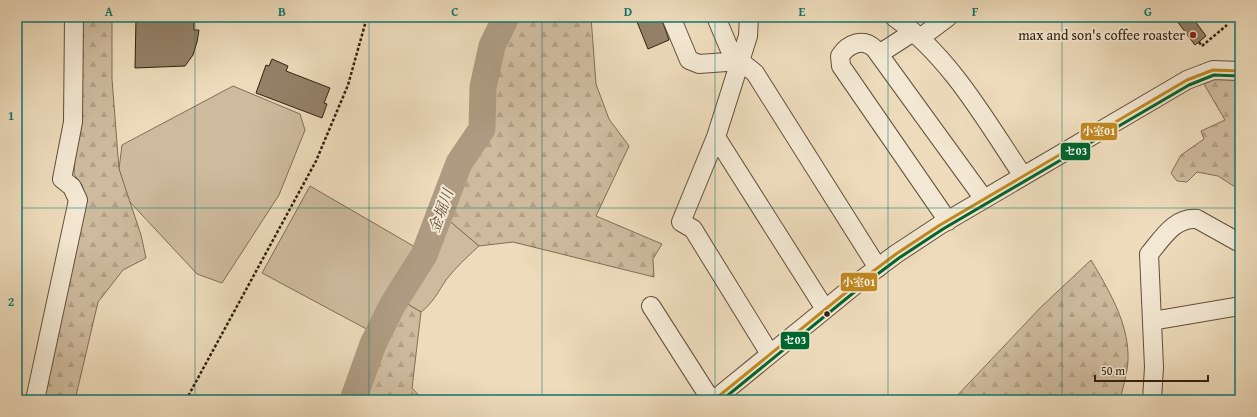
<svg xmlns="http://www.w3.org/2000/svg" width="1257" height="417" font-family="'Gentium Book Plus','Noto Serif JP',serif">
	<defs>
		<pattern id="forest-firs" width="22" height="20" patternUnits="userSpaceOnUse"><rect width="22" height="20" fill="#cebb9e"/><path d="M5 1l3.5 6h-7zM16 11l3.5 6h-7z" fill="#b2a087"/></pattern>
	</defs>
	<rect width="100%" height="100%" fill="#eddbbb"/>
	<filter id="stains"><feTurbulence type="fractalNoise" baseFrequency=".005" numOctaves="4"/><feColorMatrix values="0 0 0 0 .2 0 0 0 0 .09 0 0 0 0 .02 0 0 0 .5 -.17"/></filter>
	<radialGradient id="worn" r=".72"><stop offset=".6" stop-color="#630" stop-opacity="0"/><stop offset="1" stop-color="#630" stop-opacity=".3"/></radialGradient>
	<path fill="#cebb9e" stroke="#816e56" d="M233 86 300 114 305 130 279 195 222 283 197 274 129 201 119 169 122 145Z
		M310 186 422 251 389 301 372 332 262 273Z
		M445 217 479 246C467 257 456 267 446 280 438 292 433 303 421 312L406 303 397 308V303L428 255Z"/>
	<path fill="url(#forest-firs)" stroke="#816e56" d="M79 17H112V79L119 169 141 235 146 258 123 270 98 302 75 400H43L87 201 82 185 74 174 77 122Z
		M512 17H591L596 84 609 119 629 146 596 216 662 244 653 259 654 277 513 242 479 246 445 217 457 179 489 126 487 87 497 48Z
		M1218 78H1240V190L1218 176 1197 172 1187 182 1177 181 1171 173 1181 155 1204 139 1201 131 1225 120 1204 84Z
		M1091 260C1108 289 1127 320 1128 354 1129 369 1123 386 1120 400H953L1041 307Z
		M406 303 421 312 412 388 423 400H358L378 342 397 308Z"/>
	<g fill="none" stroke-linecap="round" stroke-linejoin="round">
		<path stroke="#ae9b81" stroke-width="27" d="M353 400 373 344 393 304 424 255 459 163 482 129 483 87 492 46 506 17"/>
	</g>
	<path fill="#948168" stroke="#34200f" d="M136 17H194V30H199L197 42 193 55 185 66 135 68Z
		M635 17H661L669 40 648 49Z
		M1174 17H1192L1206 36 1195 45Z
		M272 59 288 66 286 71 330 88 324 103 327 104 322 118 256 93 266 65 269 66Z"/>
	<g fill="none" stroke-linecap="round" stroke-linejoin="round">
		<g stroke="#624f3a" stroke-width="20">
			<path id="minor" d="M671 17 689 60 699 64 740 61 729 48 716 17
				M749 17 748 36 716 137 681 222 693 229 770 354
				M894 17C950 56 986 121 1023 176
				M920 38 948 17
				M879 54 913 32
				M740 61 755 73 878 268
				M716 137 825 309
				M948 221 841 66 840 56C848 44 863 37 875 49L984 199
				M651 306 711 400
				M1152 321 1240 306
				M35 400 78 200 72 187 62 179 73 122 74 17
				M714 400 860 281 896 254 940 225 1187 80 1213 70 1240 71
				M1152 400 1154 367 1149 254C1162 239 1174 217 1197 219L1240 243"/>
		</g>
		<path stroke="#34200f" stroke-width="2.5" stroke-dasharray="3 2" stroke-linecap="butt" d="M1199 42 1202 46 1227 25
			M186 400 316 161 348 85 367 17"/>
		<use href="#minor" stroke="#f3e8d3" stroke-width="18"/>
		<g stroke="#f3e8d3" stroke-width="6">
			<path id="bus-1" d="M714 400 860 281 896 254 940 225 1187 80 1213 70 1240 71"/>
		</g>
		<g stroke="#f3e8d3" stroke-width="6">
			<path id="bus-2" d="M722 400 863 285 899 258 943 229 1189 85 1214 75 1240 76"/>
		</g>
		<use href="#bus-1" stroke="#c0881f" stroke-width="3"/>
		<use href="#bus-2" stroke="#00652e" stroke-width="3"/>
	</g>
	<path fill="none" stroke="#0f766e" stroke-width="1" stroke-opacity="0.55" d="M195 17V400M369 17V400M542 17V400M715 17V400M888 17V400M1062 17V400M17 208H1240"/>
	<circle fill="#8f2418" stroke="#f3e8d3" stroke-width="1.5" cx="1193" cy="35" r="4"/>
	<circle fill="#34200f" stroke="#f3e8d3" stroke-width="1.5" cx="827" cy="314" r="3.5"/>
	<g text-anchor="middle" stroke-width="4" stroke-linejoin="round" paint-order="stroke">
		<g font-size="14" fill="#34200f" stroke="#f3e8d3" text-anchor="end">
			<text x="1185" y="40">max and son's coffee roaster</text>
		</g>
		<g font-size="15" font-style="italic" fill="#5f4b37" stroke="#f3e8d3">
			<text transform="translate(441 211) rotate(-70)" y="5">金堀川</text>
		</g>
	</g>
	<g stroke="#f3e8d3" stroke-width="1.5">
		<rect x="1080" y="122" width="38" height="19" rx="4" fill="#c0881f"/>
		<rect x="1060" y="142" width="31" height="19" rx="4" fill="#00652e"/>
		<rect x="840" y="272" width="38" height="20" rx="4" fill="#c0881f"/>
		<rect x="780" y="331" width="30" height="19" rx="4" fill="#00652e"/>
	</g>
	<g font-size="11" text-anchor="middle" font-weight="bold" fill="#fff">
		<text x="1099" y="135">小室01</text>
		<text x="1076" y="155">セ03</text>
		<text x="859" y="286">小室01</text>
		<text x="795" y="344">セ03</text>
	</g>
	<rect width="1257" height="417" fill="none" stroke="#eddbbb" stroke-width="44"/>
	<path d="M1095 375v6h113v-6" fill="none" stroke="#34200f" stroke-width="2"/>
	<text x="1101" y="375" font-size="12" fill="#34200f" stroke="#f3e8d3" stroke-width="3" paint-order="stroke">50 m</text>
	<rect x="22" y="22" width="1213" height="373" fill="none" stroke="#0f766e" stroke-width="1.5"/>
	<g font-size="13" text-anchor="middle" font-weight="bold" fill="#0f766e">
		<text x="109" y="16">A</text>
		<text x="282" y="16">B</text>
		<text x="455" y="16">C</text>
		<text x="628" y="16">D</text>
		<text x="802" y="16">E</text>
		<text x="975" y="16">F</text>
		<text x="1148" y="16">G</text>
		<text x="11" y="120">1</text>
		<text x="11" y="306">2</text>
	</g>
	<rect width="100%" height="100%" filter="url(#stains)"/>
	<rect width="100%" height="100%" fill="url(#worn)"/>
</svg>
